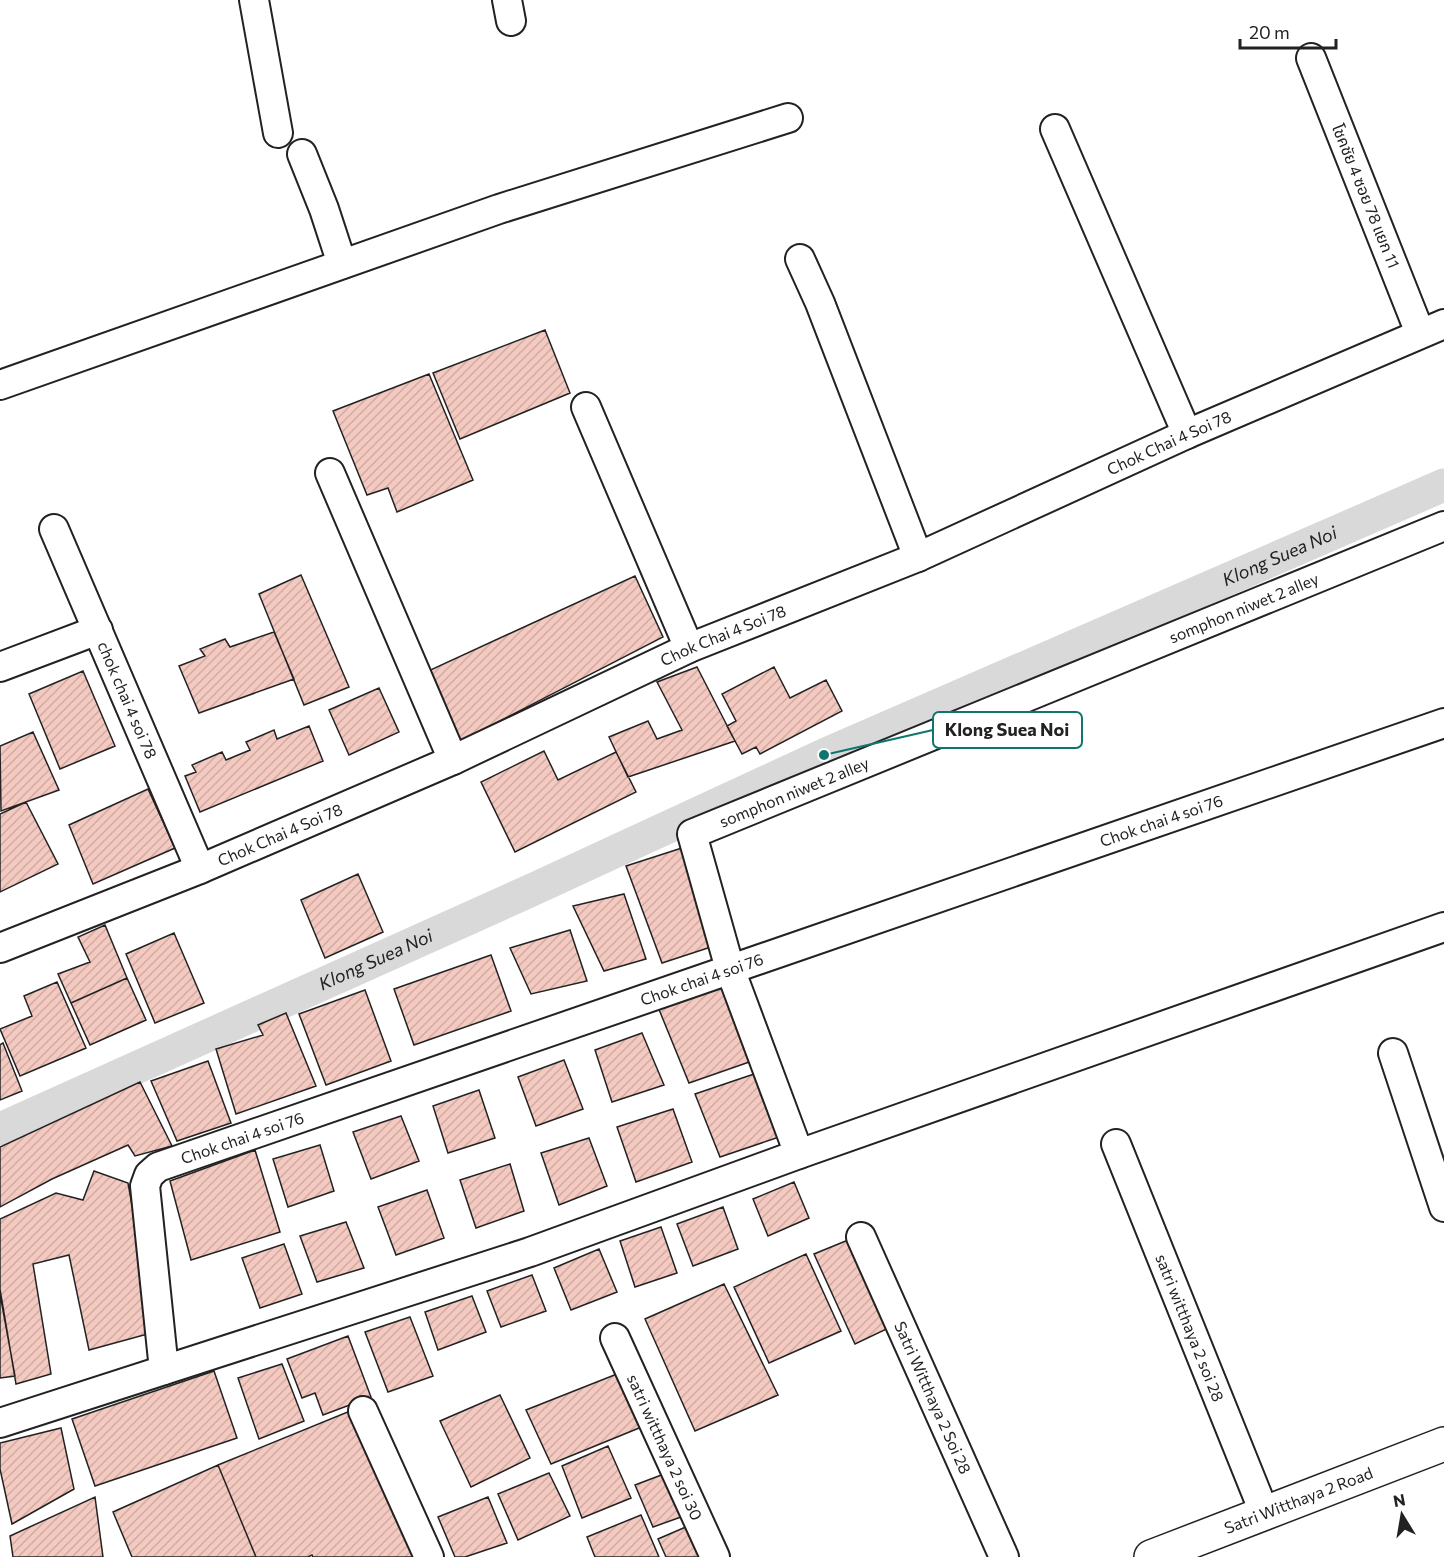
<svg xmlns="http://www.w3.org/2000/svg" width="1444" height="1557" font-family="Commissioner,'Noto Sans Thai',sans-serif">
	<defs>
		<pattern id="building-hatch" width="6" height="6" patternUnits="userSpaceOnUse" patternTransform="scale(1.5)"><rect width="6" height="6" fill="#f3c9c0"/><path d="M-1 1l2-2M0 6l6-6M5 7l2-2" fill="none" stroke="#d0aca5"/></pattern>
	</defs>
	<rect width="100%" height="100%" fill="#fff"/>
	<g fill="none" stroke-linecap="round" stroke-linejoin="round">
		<path stroke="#d9d9d9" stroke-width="33" id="s1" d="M0 1129 534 889 824 755 1444 485"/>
	</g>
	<path fill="url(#building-hatch)" stroke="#222" stroke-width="1.5" d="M545 330 570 393 460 439 433 373Z
		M429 374 473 480 397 512 388 488 367 495 333 411Z
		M301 575 349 687 304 705 259 594Z
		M635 576 663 637 457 743 426 672Z
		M274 632 294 679 199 713 179 666 205 656 200 649 225 639 230 647Z
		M697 667 735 741 628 777 609 737 648 721 657 739 682 730 657 682Z
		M774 667 790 698 826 680 842 711 760 754 756 747 742 754 727 726 736 721 722 694Z
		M83 671 115 746 60 769 29 694Z
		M379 688 399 732 349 755 329 710Z
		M309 726 323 761 200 812 185 776 196 772 192 765 222 752 226 760 250 750 246 742 274 730 277 739Z
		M33 732 59 790 1 811 0 746Z
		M544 751 558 780 616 752 636 792 515 852 481 782Z
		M148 789 175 848 93 884 69 825Z
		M26 802 58 864 0 892V814Z
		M685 847 714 946 662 963 626 866Z
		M358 874 383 932 325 958 301 900Z
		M624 894 646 959 604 971 573 906Z
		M105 925 127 978 71 1003 58 974 90 962 78 937Z
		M570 930 587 981 531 994 510 948Z
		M174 933 204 1003 155 1023 126 954Z
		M491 955 511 1011 414 1045 394 989Z
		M127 978 146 1020 90 1045 71 1003Z
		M57 982 86 1048 20 1076 0 1029 32 1016 24 996Z
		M727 984 755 1060 689 1083 658 1007Z
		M365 990 391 1061 326 1085 299 1014Z
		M286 1013 316 1086 236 1114 216 1049 263 1035 258 1025Z
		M642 1033 664 1085 612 1102 595 1050Z
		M3 1043 22 1091 0 1100V1045Z
		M564 1060 583 1109 536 1126 518 1077Z
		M208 1061 231 1123 177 1141 151 1081Z
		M760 1072 785 1135 720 1157 695 1094Z
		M140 1082 172 1146 135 1156 128 1145 52 1179 0 1207V1147Z
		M479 1090 495 1138 448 1153 433 1106Z
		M673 1109 692 1162 636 1182 617 1127Z
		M401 1116 419 1161 371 1179 353 1132Z
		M589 1138 607 1186 559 1205 541 1153Z
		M320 1145 334 1191 288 1207 273 1159Z
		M255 1150 280 1232 191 1260 170 1181Z
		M510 1164 524 1211 476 1228 460 1180Z
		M94 1171 128 1183 155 1332 89 1350 69 1255 33 1264 51 1374 16 1384 0 1289V1219L56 1193 83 1200Z
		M794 1182 809 1218 768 1236 753 1199Z
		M427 1190 444 1238 396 1255 378 1207Z
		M723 1207 738 1249 693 1266 677 1224Z
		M346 1222 364 1268 317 1282 300 1236Z
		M661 1227 677 1273 635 1287 620 1241Z
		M853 1238 895 1325 855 1344 814 1254Z
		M284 1244 302 1294 260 1308 242 1258Z
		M599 1249 617 1292 571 1310 554 1268Z
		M806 1254 841 1331 769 1363 734 1287Z
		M532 1275 546 1311 501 1327 487 1291Z
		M724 1284 778 1395 695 1431 645 1319Z
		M0 1294 15 1376 0 1378Z
		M472 1296 486 1332 438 1350 425 1312Z
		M410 1317 433 1376 388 1392 365 1332Z
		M348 1336 371 1397 323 1415 315 1393 302 1398 287 1359Z
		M282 1364 304 1421 259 1439 238 1378Z
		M214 1371 237 1438 95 1486 72 1419Z
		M622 1372 644 1426 551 1464 526 1410Z
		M500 1395 530 1458 471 1487 440 1421Z
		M360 1407 422 1557H313L312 1555 308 1557H256L218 1465Z
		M61 1428 74 1489 12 1524 0 1469V1443Z
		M608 1446 631 1498 582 1518 562 1466Z
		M218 1465 256 1557H132L113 1512Z
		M549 1473 570 1516 518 1540 498 1494Z
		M664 1474 681 1517 653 1527 635 1485Z
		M95 1497 103 1557H13L10 1536Z
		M488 1497 507 1543 465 1557H455L438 1517Z
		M641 1515 659 1557H595L587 1537Z
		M688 1526 702 1557H666L658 1539Z"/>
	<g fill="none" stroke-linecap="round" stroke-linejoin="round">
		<g stroke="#222" stroke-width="32">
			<g id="street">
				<path d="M254 0 278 133"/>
				<path d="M507 0 511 21"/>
				<path d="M1311 58 1420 333"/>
				<path d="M1055 129 1187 434"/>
				<path d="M302 154 324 209 342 264"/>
				<path d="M800 259 820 303 918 557"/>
				<path d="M0 385 499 209 788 118"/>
				<path d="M586 407 689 648"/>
				<path d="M330 473 453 760"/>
				<path id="s2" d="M54 529 200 869"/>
				<path d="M0 667 98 630"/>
				<path id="s3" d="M0 948 200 869 453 760 689 648 918 557 1187 434 1444 324"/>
				<path d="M1393 1053 1444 1207"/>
				<path id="s4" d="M1116 1144 1264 1512"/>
				<path id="s5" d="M799 1154 730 969 692 834 1444 526"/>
				<path id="s6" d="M861 1237 1004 1557"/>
				<path id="s7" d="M615 1338 715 1557"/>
				<path id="s8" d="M164 1370 145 1186 149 1175 158 1167 1444 723"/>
				<path d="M363 1411 429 1557"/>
				<path d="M0 1423 530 1252 799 1154 1444 927"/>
			</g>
		</g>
		<g stroke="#222" stroke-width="36">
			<g id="secondary">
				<path id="s9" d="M1151 1557 1444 1444"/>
			</g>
		</g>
		<use href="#street" stroke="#fff" stroke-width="28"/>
		<use href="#secondary" stroke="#fff" stroke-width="33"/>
	</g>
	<g text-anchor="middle" stroke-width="4.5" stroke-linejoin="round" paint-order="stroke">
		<g font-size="16" fill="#222" stroke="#fff">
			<text transform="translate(1366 196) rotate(68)" y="6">โชคชัย 4 ซอย 78 แยก 11</text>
			<text dy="6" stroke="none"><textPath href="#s3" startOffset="1274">Chok Chai 4 Soi 78</textPath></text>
			<text dy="6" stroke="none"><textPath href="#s5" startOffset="934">somphon niwet 2 alley</textPath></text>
			<text dy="6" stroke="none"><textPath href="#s3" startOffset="788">Chok Chai 4 Soi 78</textPath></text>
			<text dy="6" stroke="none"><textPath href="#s2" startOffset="186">chok chai 4 soi 78</textPath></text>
			<text dy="6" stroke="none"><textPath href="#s5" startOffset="448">somphon niwet 2 alley</textPath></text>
			<text dy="6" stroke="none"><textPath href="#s8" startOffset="1270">Chok chai 4 soi 76</textPath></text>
			<text dy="6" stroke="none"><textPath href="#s3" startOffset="302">Chok Chai 4 Soi 78</textPath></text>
			<text dy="6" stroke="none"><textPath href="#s8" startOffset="784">Chok chai 4 soi 76</textPath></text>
			<text dy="6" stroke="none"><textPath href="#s8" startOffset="298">Chok chai 4 soi 76</textPath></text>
			<text dy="6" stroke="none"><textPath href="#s4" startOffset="198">satri witthaya 2 soi 28</textPath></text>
			<text dy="6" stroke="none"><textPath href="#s6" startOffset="176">Satri Witthaya 2 Soi 28</textPath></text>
			<text dy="6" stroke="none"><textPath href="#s7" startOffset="120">satri witthaya 2 soi 30</textPath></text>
			<text dy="6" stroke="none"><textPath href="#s9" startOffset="158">Satri Witthaya 2 Road</textPath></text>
		</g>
		<g font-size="18" font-style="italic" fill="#222" stroke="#fff">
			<text dy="6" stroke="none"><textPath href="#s1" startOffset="1402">Klong Suea Noi</textPath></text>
			<text dy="6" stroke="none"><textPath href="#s1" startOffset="412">Klong Suea Noi</textPath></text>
		</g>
	</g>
	<path fill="none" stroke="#0f766e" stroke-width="2" d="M824 755L933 730"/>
	<circle fill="#0f766e" stroke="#fff" stroke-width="2" cx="824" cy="755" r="6"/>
	<rect fill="#fff" stroke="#0f766e" stroke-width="2" x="933" y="712" width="149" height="36" rx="6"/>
	<g font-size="18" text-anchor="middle" font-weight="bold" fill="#222">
		<text x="1007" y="736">Klong Suea Noi</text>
	</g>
	<g transform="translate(1402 1515) rotate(349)" stroke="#ffffff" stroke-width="4.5" paint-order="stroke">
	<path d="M0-4.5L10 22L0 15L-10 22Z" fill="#222222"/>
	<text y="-9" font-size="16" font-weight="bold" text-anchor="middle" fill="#222222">N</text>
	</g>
	<path d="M1240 39v9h96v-9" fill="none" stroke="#222222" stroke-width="3"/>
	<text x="1249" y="39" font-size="18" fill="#222222" stroke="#ffffff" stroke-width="4.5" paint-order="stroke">20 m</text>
</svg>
